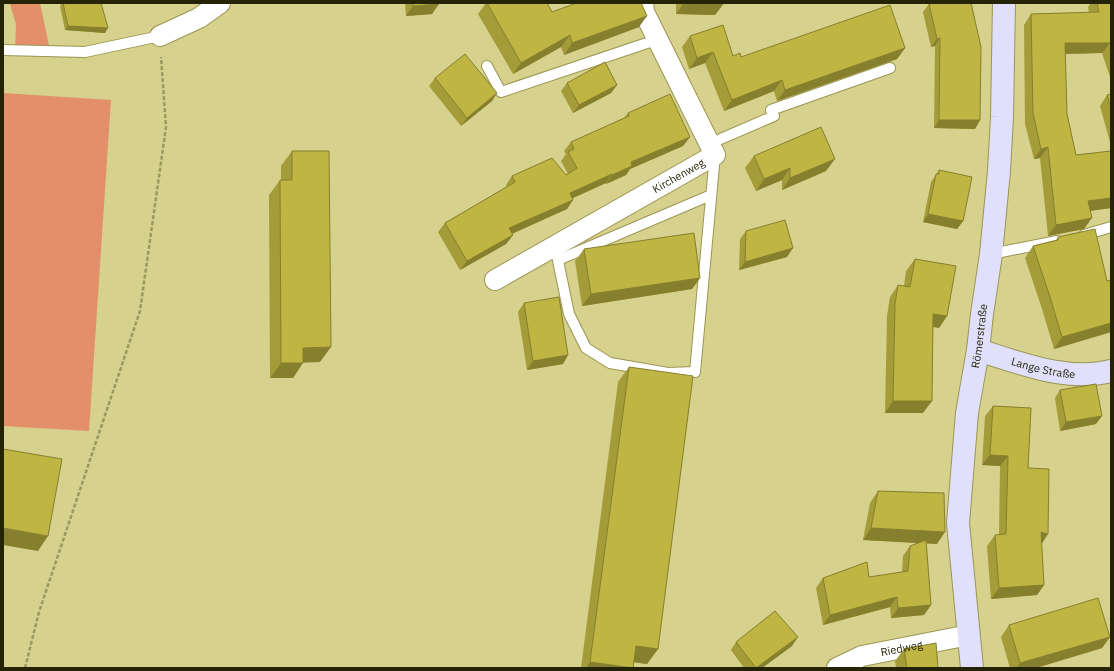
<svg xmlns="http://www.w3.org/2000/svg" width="1114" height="671" font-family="'IBM Plex Sans',sans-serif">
	<rect width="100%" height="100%" fill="#d6d18c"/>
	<path fill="#e38f69" d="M8 3H40L50 50 15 49 16 24 10 4Z
		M3 93 111 100 89 431 3 426Z"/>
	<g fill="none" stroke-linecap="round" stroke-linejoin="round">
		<g stroke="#9b9653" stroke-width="12">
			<path id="lane" d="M3 50 85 52 160 36
				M487 66 501 92 659 39
				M709 144 774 116 771 110 890 68
				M1084 235 1111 227
				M555 246 569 314 586 348 610 363 668 373 695 372 715 155
				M991 254 1057 241
				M558 260 711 195"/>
		</g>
		<g stroke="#9b9653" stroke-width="22">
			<g id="street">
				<path d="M160 36 199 18 220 3"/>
				<path id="s1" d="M495 280 715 155 644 12 643 3"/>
				<path id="s2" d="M837 668 862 656 969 635"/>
			</g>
		</g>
		<g stroke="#9b9653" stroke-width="24">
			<g id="secondary">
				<path id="s3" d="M978 350C1020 363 1066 382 1111 371"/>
				<path id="s4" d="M972 668 958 523 967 413 978 350 982 314 991 254 999 171 1002 117 1004 3"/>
			</g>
		</g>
		<path stroke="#9c9860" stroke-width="2.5" stroke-dasharray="4 2" stroke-linecap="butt" d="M25 668 39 612 140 311 166 127 161 57"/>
		<use href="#lane" stroke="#fff" stroke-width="10"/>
		<use href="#street" stroke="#fff" stroke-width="20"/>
		<use href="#secondary" stroke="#e1e0fc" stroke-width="22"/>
	</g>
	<path fill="#a49c39" d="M62 3H101L105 33 65 30 60 6Z
		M405 3H439L432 14 406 16Z
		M486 3H547L552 12 639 27 564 55 561 47 513 74 478 14Z
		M676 3H724L715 15 676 14Z
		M1091 3H1111V80L1102 53 1065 54 1067 114 1076 155 1111 151V208L1090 211 1084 229 1048 236 1040 158 1034 159 1025 124 1024 25 1031 14 1089 13 1088 7Z
		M929 4 980 120 975 129 934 128 935 46 931 47 923 12Z
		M690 36 733 56 741 57 905 48 897 59 777 101 774 91 724 111 705 63 689 69 682 47Z
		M435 78 497 93 492 101 461 126 429 86Z
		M567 83 617 85 611 93 573 113 561 91Z
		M1111 94V146L1100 106 1107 95Z
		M628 113 690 137 683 146 630 169 626 175 606 184V183L573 198 567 209 512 233 513 235 506 244 460 270 438 232 445 223 507 187 506 185 512 176 566 175 568 174 561 161 566 154 564 151 571 142 624 118Z
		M292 151 320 362H303L293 378H270L269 195 280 180H281V166Z
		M754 156 826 171 782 190V180L756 191 745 168Z
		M939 170 963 221 957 229 923 222 931 182Z
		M746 231 787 257 739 270 740 239Z
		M1058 237 1107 281 1111 280V332L1054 349 1042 309 1025 258 1033 246 1056 240Z
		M584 249 700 278 692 289 582 306 575 261Z
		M915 259 947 316 939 328 933 327 923 413H885L887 316 890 297 898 285 904 286 906 271Z
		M524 303 568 355 563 364 527 370 518 312Z
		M629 367 658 649 647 664 634 662 633 668H581L618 382Z
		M1060 390 1096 424 1060 431 1055 398Z
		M993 406 1028 468 1041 544 1044 585 1037 595 991 599 987 546 995 535H999L1000 466 982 465 985 416Z
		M878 491 937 544 926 543 931 605 924 615 891 618 890 607 823 625 816 588 823 578 869 577 902 572 903 556 910 546 918 543 863 540 870 503Z
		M1009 625 1110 637 1102 648 1036 668H1010L1001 637Z
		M736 642 792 646 762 668H744L731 650Z
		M904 649 938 668H896L895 661Z"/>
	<path fill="#867f2e" d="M684 3H724L715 15 676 14Z
		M439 4 432 14 406 16 413 6Z
		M647 16 639 27 564 55 572 43Z
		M68 26 108 28 105 33 65 30Z
		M570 35 561 47 513 74 521 63Z
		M940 38 935 46 931 47 937 39Z
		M1065 43H1110L1102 53 1057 54Z
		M905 48 897 59 777 101 785 90Z
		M713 52 705 63 689 69 697 58Z
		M782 80 774 91 724 111 732 100Z
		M617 85 611 93 573 113 579 105Z
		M497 93 492 101 461 126 467 118Z
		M939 120H980L975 129 934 128Z
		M690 137 683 146 630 169 626 175 606 184 612 175 631 162Z
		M1048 147 1040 158 1034 159 1041 149Z
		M835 159 826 171 782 190 790 178Z
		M790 168 782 180 756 191 764 179Z
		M612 174 606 183 564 202 570 193Z
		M1111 198V208L1081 212 1088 201Z
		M573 200 567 209 503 238 509 228Z
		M928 214 963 221 957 229 923 222Z
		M1092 218 1084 229 1048 236 1056 225Z
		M513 235 506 244 460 270 467 261Z
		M793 248 787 257 739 270 745 262Z
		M700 278 692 289 582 306 591 294Z
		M933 314 947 316 939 328 925 325Z
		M1111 323V332L1054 349 1062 337Z
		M331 347 320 362 293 363 303 348Z
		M568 355 563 364 527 370 533 361Z
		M281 363H303L293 378H270Z
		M893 401H932L923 413H885Z
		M1102 416 1096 424 1060 431 1066 422Z
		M990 455 1008 456 1000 466 982 465Z
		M3 528 48 536 38 551 3 545Z
		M871 528 945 532 937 544 863 540Z
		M1041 532 1048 534 1041 545Z
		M1044 585 1037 595 991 599 999 588Z
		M897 597 890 607 823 625 830 615Z
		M931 605 924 615 891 618 898 608Z
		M798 637 792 646 762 668H756Z
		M1110 637 1102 648 1036 668H1017L1020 663Z
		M636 646 658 649 647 664 625 661Z
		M590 662 633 668H586Z"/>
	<path fill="#bfb542" stroke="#867f2e" d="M63 3H101L108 28 68 26Z
		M413 3H439V4L413 6Z
		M487 3H547L552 12 577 3H642V5L647 16 572 43 570 35 521 63Z
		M934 3H971L981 47 980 120H939L940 38 937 39 929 4Z
		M1097 3H1111V46L1110 43H1065L1067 114 1076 155 1111 151V198L1088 201 1092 218 1056 225 1048 147 1041 149 1033 113 1031 14 1099 12Z
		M890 5 905 48 785 90 782 80 732 100 713 52 697 58 690 36 723 25 733 56 740 53 741 57Z
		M465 54 497 93 467 118 435 78Z
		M605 62 617 85 579 105 567 83Z
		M670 94 690 137 631 162 632 166 612 175V174L570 193 573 200 509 228 513 235 467 261 445 223 515 182 512 176 552 158 566 175 577 168 568 152 574 149 571 142 629 116 628 113Z
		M1111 94V108L1107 95Z
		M821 127 835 159 790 178V168L764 179 754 156Z
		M292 151H329L331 347 303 348V363H281L280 180H292Z
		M939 170 972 177 963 221 928 214 936 174H939Z
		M785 220 793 248 745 262 746 231Z
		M1095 229 1107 281 1111 280V323L1062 337 1050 297 1033 246 1058 240V237Z
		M694 233 700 278 591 294 584 249Z
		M915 259 956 266 947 316 933 314 932 401H893L895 304 898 285 910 287Z
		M559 297 568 355 533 361 524 303Z
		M629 367 693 376 658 649 636 646 633 668 590 662Z
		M1096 384 1102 416 1066 422 1060 390Z
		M993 406 1031 408 1028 468 1049 469 1048 534 1041 532 1044 585 999 588 995 535 1006 534 1008 456 990 455Z
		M3 449 62 459 48 536 3 528Z
		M878 491 944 493 945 532 871 528Z
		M926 540 931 605 898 608 897 597 830 615 823 578 867 562 869 577 908 571 910 546Z
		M1098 598 1110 637 1020 663 1009 625Z
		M775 611 798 637 756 668 736 642Z
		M936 643 938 668H907L904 649Z"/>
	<g text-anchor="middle" stroke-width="3.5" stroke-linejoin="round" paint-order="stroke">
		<g font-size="11" fill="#252306" stroke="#e3de99">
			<text dy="4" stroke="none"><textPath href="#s1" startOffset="211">Kirchenweg</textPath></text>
			<text dy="4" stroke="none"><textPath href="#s4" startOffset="334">Römerstraße</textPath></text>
			<text dy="4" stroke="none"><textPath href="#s3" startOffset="68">Lange Straße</textPath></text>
			<text dy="4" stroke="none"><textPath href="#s2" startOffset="68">Riedweg</textPath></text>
		</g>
	</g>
	<rect width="1114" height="671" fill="none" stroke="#252306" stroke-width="8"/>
</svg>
